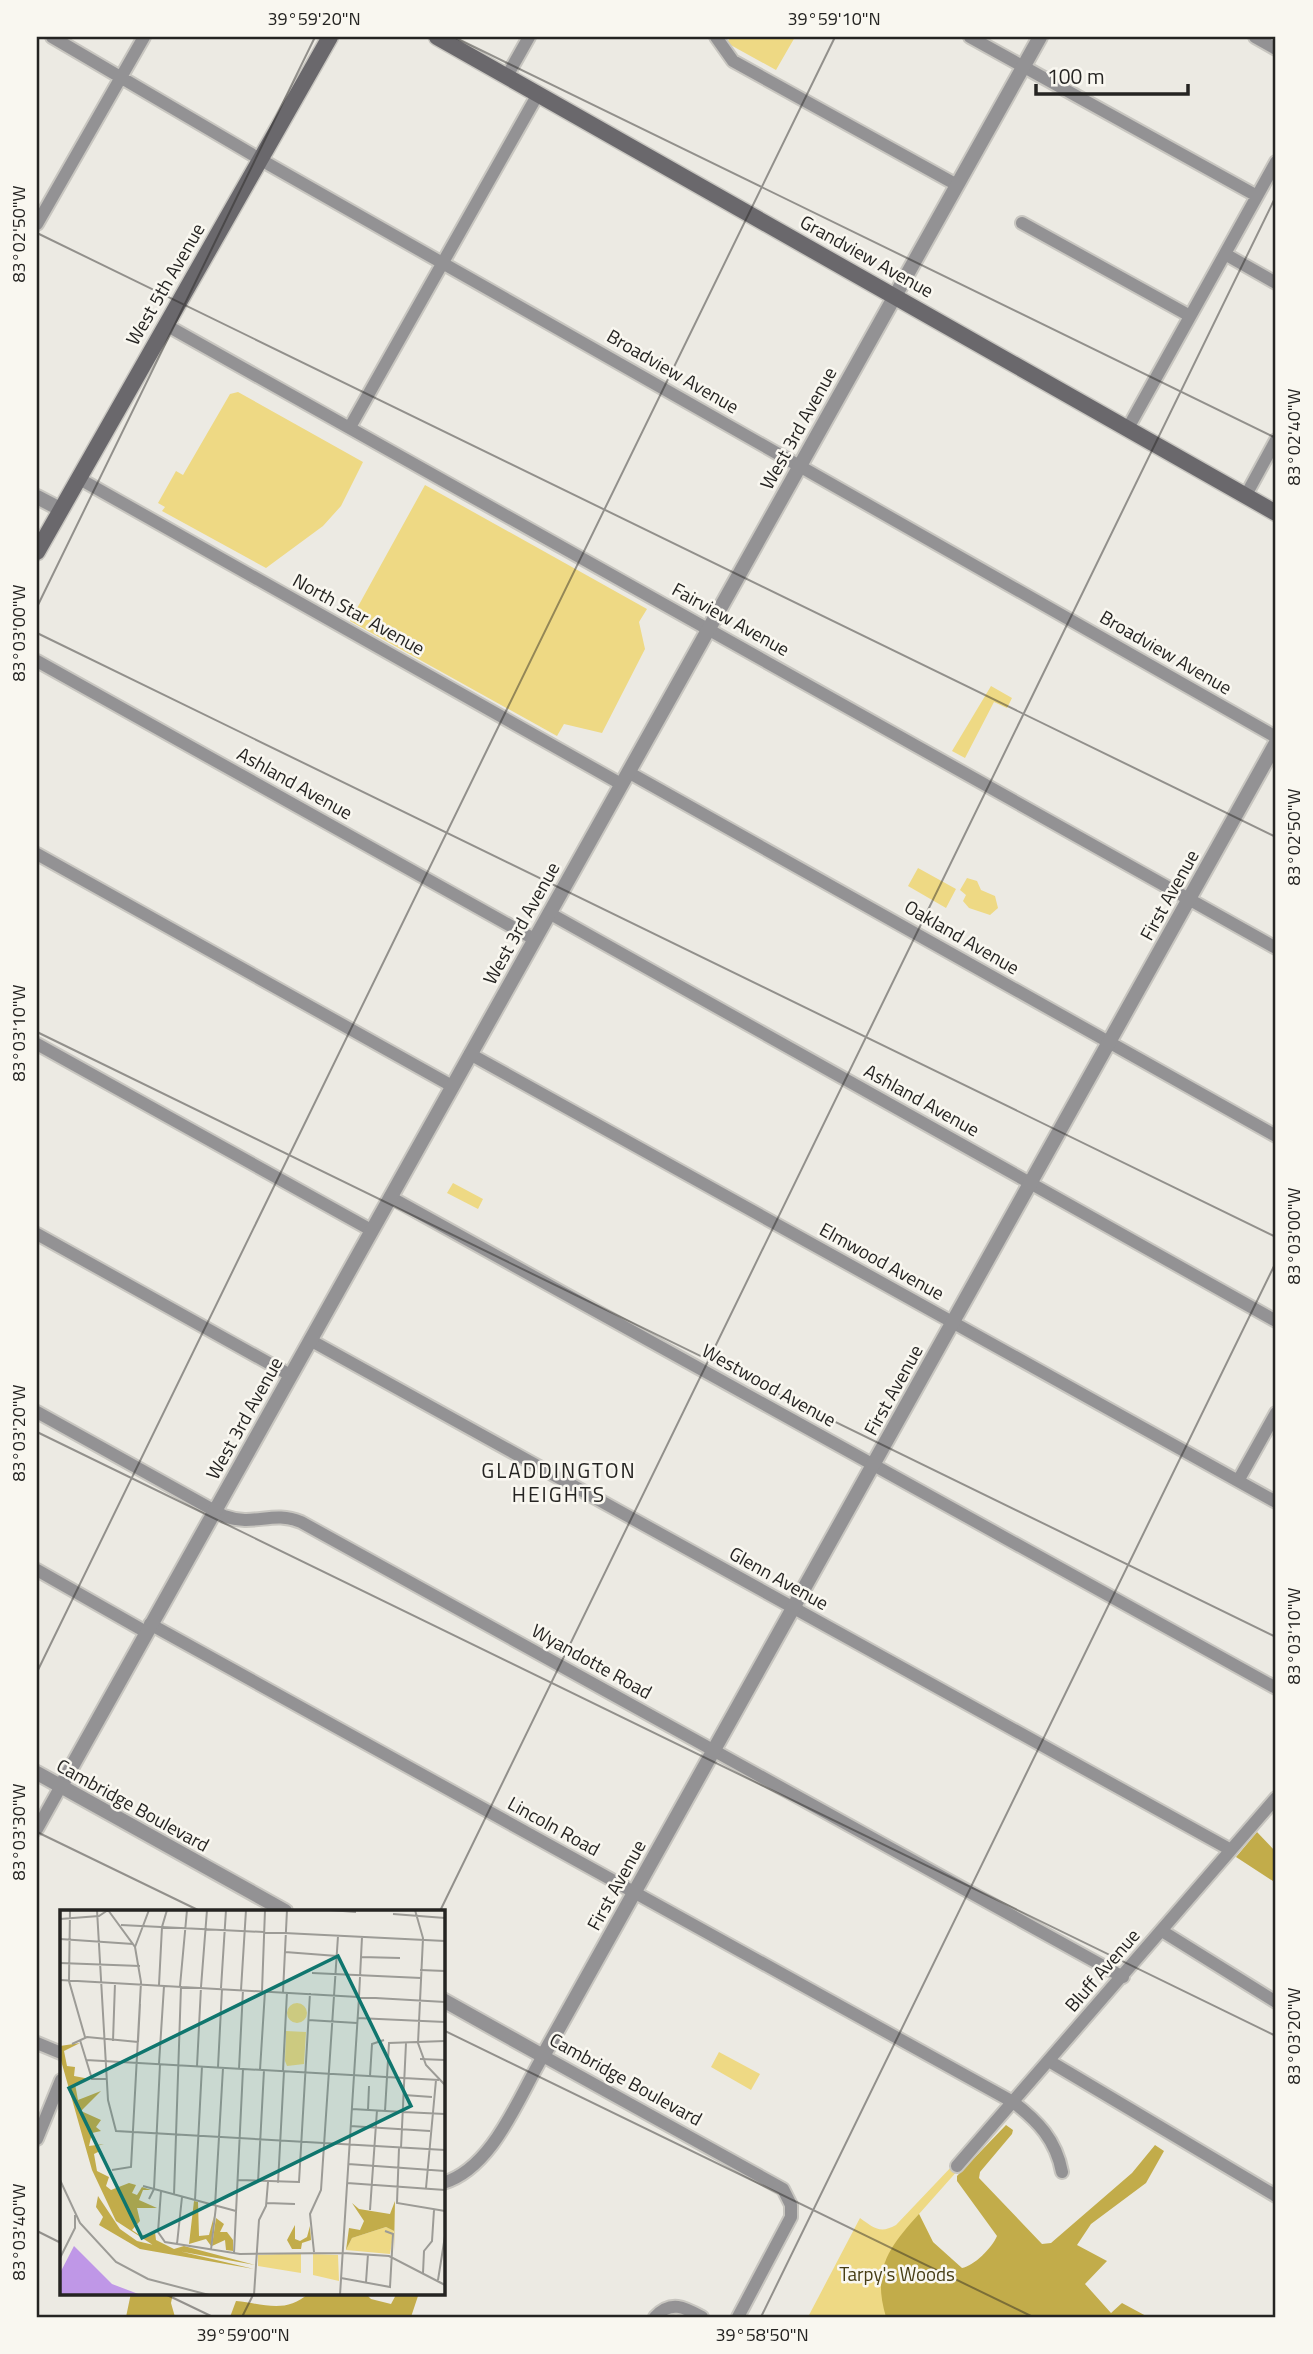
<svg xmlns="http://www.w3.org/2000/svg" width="1313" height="2354" font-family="'Titillium Web',sans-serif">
	<rect width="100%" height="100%" fill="#eceae3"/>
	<path fill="#eed984" d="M730 37H795L776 70 727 43Z
		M238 392 363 462 341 506 323 526 266 568 162 511 165 507 158 503 176 471 183 475 230 394Z
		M425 485 647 609 639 622 645 649 602 733 564 724 557 736 350 621Z
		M991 686 1012 698 1007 708 994 702 965 758 952 751Z
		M918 868 956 889 946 908 908 886Z
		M967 878 977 881 981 890 995 896 998 908 990 915 969 908 963 901 966 895 960 890Z
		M453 1183 483 1199 478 1209 447 1193Z
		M719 2052 760 2074 751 2090 711 2067Z
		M954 2164 959 2169 919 2214 970 2317H808L860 2218C874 2228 880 2234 896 2225Z"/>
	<path fill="#c2ac4a" d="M1257 1832 1276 1852V1883L1236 1857Z
		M1006 2125 1013 2130 1012 2134 980 2172 979 2178 1042 2244 1051 2243 1132 2173 1155 2145 1164 2151 1146 2183 1091 2224 1077 2245 1107 2261 1085 2284 1111 2313 1122 2303 1148 2317H886C872 2270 888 2248 919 2214L933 2242 962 2268C974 2266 992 2248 997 2236L957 2181V2176Z
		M131 2293H173L171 2303 175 2317H126Z
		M309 2293H365L371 2299 391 2304 397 2293H419L411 2317H230L236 2301C265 2304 286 2314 309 2293Z"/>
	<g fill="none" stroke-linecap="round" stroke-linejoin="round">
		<g stroke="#c8c6c0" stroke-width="16">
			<path id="minor" d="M52 37 270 165 1276 737
				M716 37 733 61 957 185
				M970 37 1257 196
				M1255 37 1276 49
				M507 76 529 37
				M1022 223 1190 316
				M37 224 144 37
				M1225 254 1276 283
				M166 325 1276 948
				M350 427 538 94
				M1128 428 1276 162
				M78 478 621 784
				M1246 495 1276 440
				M37 661 534 939
				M628 772 1276 1136
				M37 854 452 1086
				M549 913 1276 1321
				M37 1044 371 1230
				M470 1054 1276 1502
				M390 1197 1276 1688
				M37 1234 290 1375
				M310 1340 1231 1850
				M37 1412 224 1516C255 1527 272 1510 301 1522L1123 1977
				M1238 1481 1276 1413
				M37 1570 146 1632
				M150 1624 1013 2102C1038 2121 1056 2140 1062 2172
				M37 1829 61 1786
				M1162 1931 1276 2002
				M37 2043 61 2053
				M1049 2061 1276 2196
				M37 2139 61 2080
				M957 2166 1276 1798
				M443 2183C493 2168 518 2098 543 2056L783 2189 791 2205V2217L738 2317
				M655 2317C671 2300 684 2307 702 2317"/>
		</g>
		<g stroke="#c8c6c0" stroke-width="18">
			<path id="tertiary" d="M37 497 60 509
				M37 1773 285 1911
				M61 1786 1040 37
				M443 2000 543 2056 1276 743"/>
		</g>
		<g stroke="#c8c6c0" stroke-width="19">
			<path id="secondary" d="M437 37 1276 513
				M37 552 330 37"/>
		</g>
		<use href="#minor" stroke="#939294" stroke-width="12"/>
		<use href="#tertiary" stroke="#939294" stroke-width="14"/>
		<use href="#secondary" stroke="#6a686c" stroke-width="16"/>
	</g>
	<path fill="none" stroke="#252422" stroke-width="2" stroke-opacity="0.45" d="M454 37 1276 438M1274 37 1276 38M37 233 1276 837M37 607 315 37M37 633 1276 1237M37 1032 1276 1637M37 1432 1276 2036M37 1672 835 37M37 1832 200 1911M440 1911 1276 196M443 2030 1033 2317M37 2231 61 2243M163 2293 213 2317M242 2317 254 2293M761 2317 1276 1262"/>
	<g text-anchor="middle" stroke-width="5" stroke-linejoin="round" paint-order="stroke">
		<g font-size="19" fill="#252422" stroke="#f9f7f0">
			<text transform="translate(867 256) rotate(29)" y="7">Grandview Avenue</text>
			<text transform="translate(165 284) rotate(-60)" y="7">West 5th Avenue</text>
			<text transform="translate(673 371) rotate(30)" y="7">Broadview Avenue</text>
			<text transform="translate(798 428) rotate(-61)" y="7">West 3rd Avenue</text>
			<text transform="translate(359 614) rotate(29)" y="7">North Star Avenue</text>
			<text transform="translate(731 619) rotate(29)" y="7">Fairview Avenue</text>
			<text transform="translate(1166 652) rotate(30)" y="7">Broadview Avenue</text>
			<text transform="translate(295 783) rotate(29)" y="7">Ashland Avenue</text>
			<text transform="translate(1169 895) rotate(-61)" y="7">First Avenue</text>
			<text transform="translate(521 923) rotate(-61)" y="7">West 3rd Avenue</text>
			<text transform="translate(962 937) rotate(30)" y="7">Oakland Avenue</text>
			<text transform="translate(922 1100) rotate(29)" y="7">Ashland Avenue</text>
			<text transform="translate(882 1261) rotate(29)" y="7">Elmwood Avenue</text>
			<text transform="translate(769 1385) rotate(29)" y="7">Westwood Avenue</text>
			<text transform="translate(893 1390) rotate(-61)" y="7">First Avenue</text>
			<text transform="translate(244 1418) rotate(-61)" y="7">West 3rd Avenue</text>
			<text transform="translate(779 1578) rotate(29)" y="7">Glenn Avenue</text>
			<text transform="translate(592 1661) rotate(29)" y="7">Wyandotte Road</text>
			<text transform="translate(133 1805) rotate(29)" y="7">Cambridge Boulevard</text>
			<text transform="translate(554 1826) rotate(29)" y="7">Lincoln Road</text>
			<text transform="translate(616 1885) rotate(-61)" y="7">First Avenue</text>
			<text transform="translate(1102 1970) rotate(-49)" y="7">Bluff Avenue</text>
			<text transform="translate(626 2079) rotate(29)" y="7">Cambridge Boulevard</text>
		</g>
		<g font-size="19" fill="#453c13" stroke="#f9f7f0">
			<text x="897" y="2281">Tarpy's Woods</text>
		</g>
		<g font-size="21" letter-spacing="2" fill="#252422" stroke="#f9f7f0">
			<text x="559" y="1478">GLADDINGTON<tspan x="559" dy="24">HEIGHTS</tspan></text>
		</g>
	</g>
	<g transform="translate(60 1910)">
		<rect width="385" height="385" fill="#eceae3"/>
		<path d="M227 103a10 10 0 1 1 20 0a10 10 0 1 1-20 0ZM226 121 246 122 244 154 227 156 225 151ZM326 317 334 321 330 344 286 340 292 328ZM241 343V363L198 356V345ZM253 344 278 345 279 371 253 365Z" fill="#eed984"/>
		<path d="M20 133 4 141 7 156 15 157 14 166 30 169 15 174 18 190 41 181 21 201 41 210 36 217 41 221 32 223 29 236 44 234 37 236 40 241 34 244 37 261 49 267 46 276 51 280 69 273 76 275 72 283 77 285 82 277 91 280H83L79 290 97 298H77L80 311 72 320 81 326 95 322 96 330 114 339 124 336 195 355 96 337 56 311 32 260 0 147V136ZM38 286 60 319 77 331 194 359 80 339 39 315 43 307 36 297ZM134 291 138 292 139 326 149 325 154 306 151 336 146 329 129 334ZM335 291 334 341V321L326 317 292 328 286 340 289 318 300 320 304 311 292 293 299 299 330 304ZM156 308 164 314 160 322H167L173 330V341L166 340 165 330 152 336ZM235 315V329L240 331 247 327 250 316 251 330 242 333 241 339H232L227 330Z" fill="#c2ac4a"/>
		<path d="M14 336 52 374 81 385H0V363Z" fill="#bf97e7"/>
		<path fill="none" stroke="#9c9b96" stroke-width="2" d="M10 0 9 71 25 127M37 0 48 190 56 221 385 240M48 0 75 37 81 72 71 257 52 260M270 0 296 2M355 0 363 28 358 133 366 155 385 175M333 4 385 8M0 9 39 6 48 0M61 15 385 31M0 29 73 34M75 37 89 0M225 42 277 46M301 47 340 48M0 53 80 56M360 60 385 61M252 63 361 68M0 70 385 92M99 75 102 17 107 0M120 76 127 0M141 77 147 0M161 78 166 0M181 80 186 0M202 81 205 0M223 82 227 0M299 87 302 27M297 108 385 112M248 110 297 113M20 130 32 169H46M53 131 55 73M78 132 80 94M12 134 27 127 78 132M360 149 385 150M26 150 379 170M99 154 104 76M137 156 141 77M158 157 162 79M179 159 183 80M200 160 205 81M223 161 227 82M310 166 312 134 324 130M344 185 372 187M292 199 343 202M308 200 309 176M325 201 329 133 385 131M343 202 385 204M290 216 370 221M339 238 337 293 385 301M341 238 346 133M288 254 385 261M0 270 20 313 56 352 88 369 149 385M177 270 239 272 250 83M198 272 204 160M218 273 224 161M287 273 385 280M83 276 176 301M366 278 376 170M101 281 98 322 105 332 180 344 283 343M114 285 121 76M89 289 94 279 100 154M135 290 142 156M207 293 235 294M155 296 163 158M310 300 317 200M117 334 122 287M151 340 156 296M254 342 250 304 261 280 278 26M174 343 183 159M283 343 329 346 385 375M0 348 15 318V305M363 363 364 341 372 331 374 300M281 368 330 377 333 324 325 321M378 370 385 326M306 372 308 344M194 385 199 310 206 296 208 272M280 385 299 87"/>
		<path fill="#0f766e" fill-opacity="0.15" stroke="#0f766e" stroke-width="3.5" d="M278 46 351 196 82 328 9 178Z"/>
		<rect width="385" height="385" fill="none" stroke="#252422" stroke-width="3.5"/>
	</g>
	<rect width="1313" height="2354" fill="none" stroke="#f9f7f0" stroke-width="77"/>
	<path d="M1036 84v10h152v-10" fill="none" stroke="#252422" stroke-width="3.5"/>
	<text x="1047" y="84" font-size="21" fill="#252422" stroke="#f9f7f0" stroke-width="5" paint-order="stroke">100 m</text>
	<rect x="38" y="38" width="1236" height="2278" fill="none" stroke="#252422" stroke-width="2.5"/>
	<g font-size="18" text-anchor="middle" fill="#252422">
		<text x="314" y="25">39°59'20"N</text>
		<text x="834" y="25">39°59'10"N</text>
		<text transform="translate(19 234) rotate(-90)" y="6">83°02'50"W</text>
		<text transform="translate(1294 437) rotate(-90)" y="6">83°02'40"W</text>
		<text transform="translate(19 633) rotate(-90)" y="6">83°03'00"W</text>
		<text transform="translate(1294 837) rotate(-90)" y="6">83°02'50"W</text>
		<text transform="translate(19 1033) rotate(-90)" y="6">83°03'10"W</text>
		<text transform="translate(1294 1236) rotate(-90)" y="6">83°03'00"W</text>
		<text transform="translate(19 1433) rotate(-90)" y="6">83°03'20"W</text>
		<text transform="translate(1294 1636) rotate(-90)" y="6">83°03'10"W</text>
		<text transform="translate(19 1832) rotate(-90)" y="6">83°03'30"W</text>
		<text transform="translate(1294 2036) rotate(-90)" y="6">83°03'20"W</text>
		<text transform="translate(19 2232) rotate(-90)" y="6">83°03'40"W</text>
		<text x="243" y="2341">39°59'00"N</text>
		<text x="762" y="2341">39°58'50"N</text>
	</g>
</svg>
